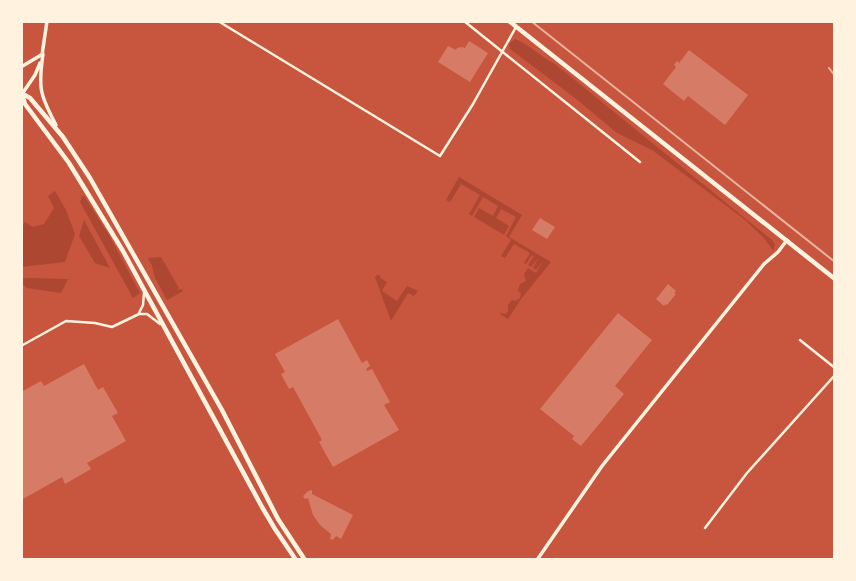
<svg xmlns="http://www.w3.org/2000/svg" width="856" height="581" font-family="'PT Sans Narrow',sans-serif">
	<rect width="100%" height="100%" fill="#c8553d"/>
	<path fill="#ae4732" d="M515 39C530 45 541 57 555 64L772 240 775 245 773 250 763 237 744 219 652 150 617 133 575 98 510 49 509 44Z
		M459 177 522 215 509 237 551 262 521 299 508 319 500 314 501 313 505 314 508 312V305L512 300 516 301 520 298 521 294 518 290 520 284 526 281 524 274 528 268 536 273 543 261 536 270 533 268 538 258 531 267 528 265 534 256 532 255 526 264 524 263 530 253 514 244 505 258 501 256 511 240 506 236 516 217 501 209 496 218 509 226 504 235 474 217 479 208 493 216 498 206 483 197 472 216 469 214 480 195 461 184 450 202 446 200Z
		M55 191 66 210 75 234 65 262 21 267V225H23L25 222 33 227 44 224 54 208 48 196Z
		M82 196H84L109 235 140 293 133 298 80 202Z
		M84 220 110 268 95 263 79 236Z
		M161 257 179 288 177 290 182 289 183 291 167 300 155 278 152 266 148 258Z
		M377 275 381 276 380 278 387 282 382 291 397 301 407 286 418 291 414 296 408 293 391 321 375 277Z
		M28 278 68 279 61 293 27 288 21 283V279Z"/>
	<path fill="#d67c66" d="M469 41 488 53 470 82 438 62 448 46 456 50 457 48 462 47 465 48Z
		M689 50 748 95 725 125 688 96 684 101 663 84 676 67 674 65 677 61 679 63Z
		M540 218 555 227 547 239 532 230Z
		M668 284 676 291 674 293 676 294 667 305 666 304 664 306 656 299Z
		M618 313 652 340 615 386 624 394 581 446 572 439 574 436 540 409Z
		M338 319 362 363 367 360 370 366 366 369 367 371 372 369 390 402 384 405 399 430 333 467 319 442 322 440 293 387 289 389 281 374 285 372 275 354Z
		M84 364 98 390 103 387 118 413 112 416 126 441 87 463 91 469 65 484 62 477 23 499 21 494V392L41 381 44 386Z
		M312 490V494L353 515 341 539 336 536 333 540 330 539 331 534 320 525 313 515 308 498 305 499 303 496 308 491Z"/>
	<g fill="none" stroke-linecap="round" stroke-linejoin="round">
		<path stroke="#fff3e0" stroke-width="2.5" d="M218 21 440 156 473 104 516 27
			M464 21 640 162
			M139 313 143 305 144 293
			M139 314H147L160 324
			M800 340 835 368
			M21 346 66 321 95 323 112 327 139 314
			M705 528 747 473 835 375"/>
		<path stroke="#fff3e0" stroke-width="3.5" d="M43 54C38 88 40 95 56 125
			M42 55 47 21
			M21 67 41 55
			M22 94 35 75 40 63"/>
		<path stroke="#fff3e0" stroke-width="3.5" d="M537 560 602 466 764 264 778 252 787 240"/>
		<path stroke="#fff3e0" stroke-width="4.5" d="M509 21 835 279
			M21 93 30 98 63 137 90 178 222 410 278 519 305 560
			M22 95 25 104 69 163 123 251 262 507 275 529 296 560"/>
		<path stroke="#e9b49f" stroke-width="2" d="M531 21 835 262"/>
		<path stroke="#e9b49f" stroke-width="2" d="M829 68 835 76"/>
	</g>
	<rect width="856" height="581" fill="none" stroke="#fff3e0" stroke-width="46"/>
</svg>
